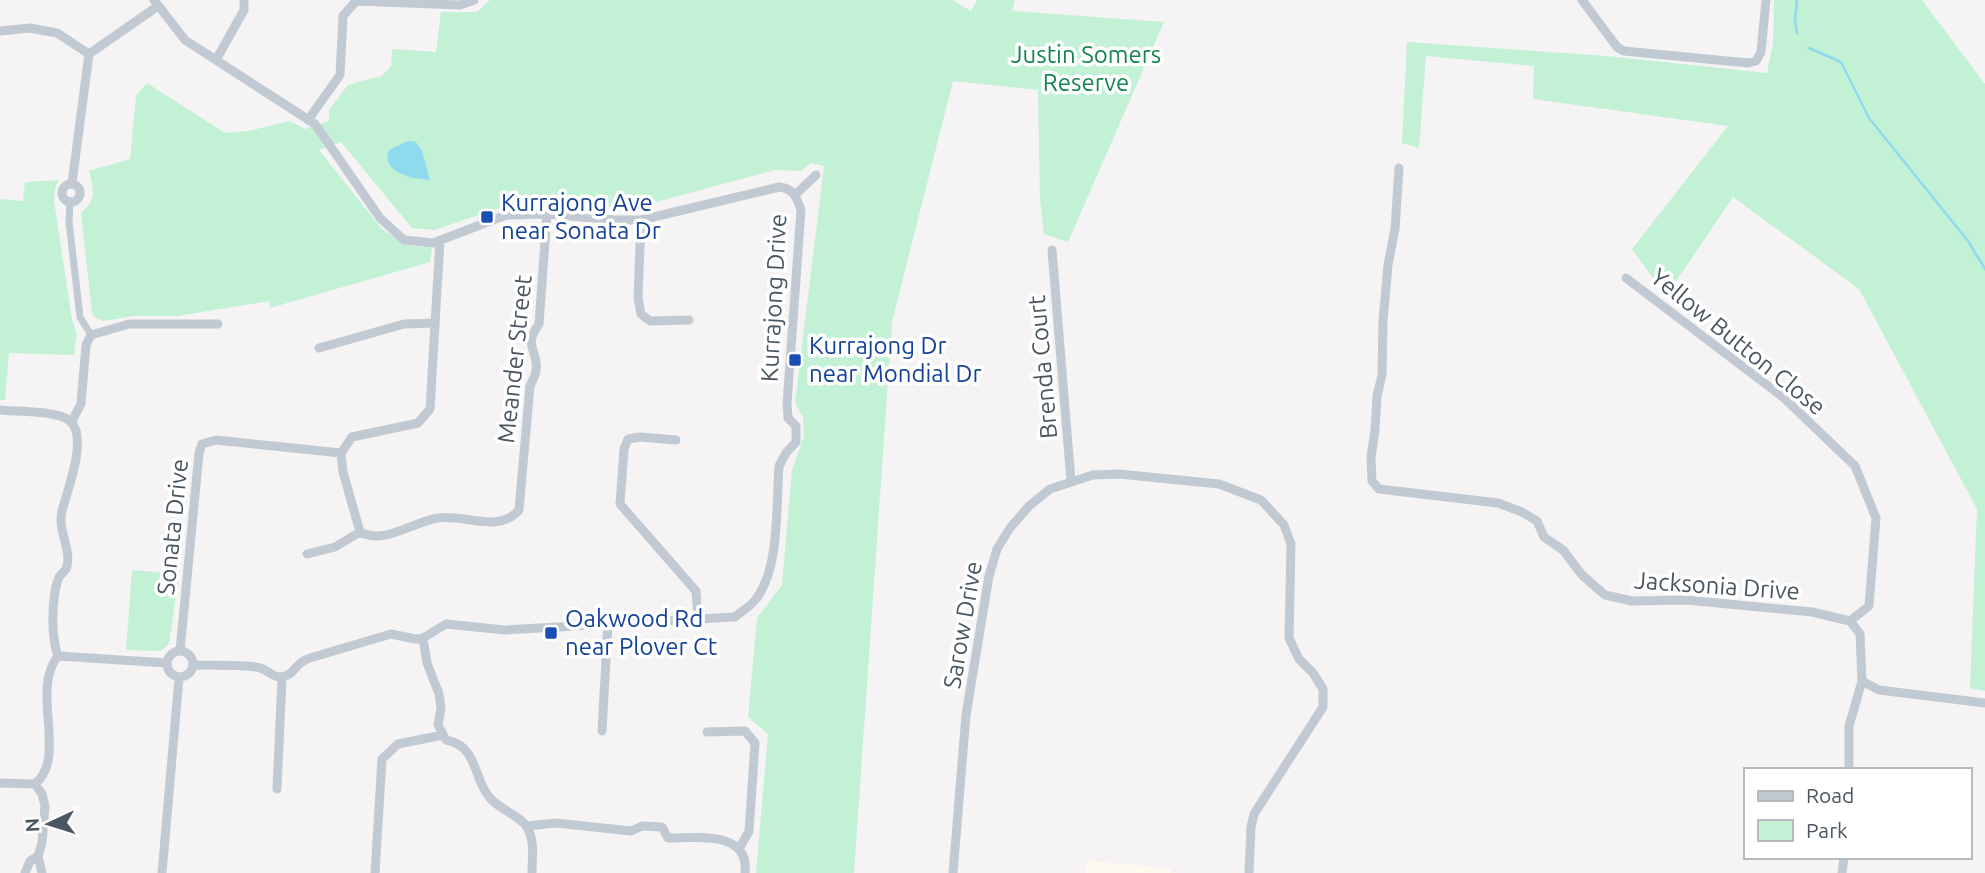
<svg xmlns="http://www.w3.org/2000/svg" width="1985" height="873" font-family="Ubuntu,sans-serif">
	<rect width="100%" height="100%" fill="#f5f3f3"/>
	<path fill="#fdf9ef" d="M1086 861 1171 868V873H1085Z"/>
	<path fill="#c3f1d5" d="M490 0H952L971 11 977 0H1015L1012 11 1164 22 1068 242 1044 234 1040 200 1038 90 953 81 892 322 854 873H756L768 734 748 717 757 618 782 585 792 470 804 436 803 417 795 403 824 166 811 163 801 171 775 170 630 209 529 198 434 230 412 228 341 142 319 150 381 228 405 245 432 248 430 262 270 308V301L177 316H134L103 321 93 316 92 312 81 213C97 199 94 191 89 171L130 159 136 96 147 83 225 133 248 131 290 121 305 129 329 121V110L348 85 381 76 391 66 392 49 436 52 441 12H477Z
		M1774 0H1922L1985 84V691L1970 688 1977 509 1859 289 1733 197 1666 296 1632 249 1728 126 1533 99 1534 66 1426 56 1419 148 1402 143 1407 42 1607 56 1767 73 1773 43Z
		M59 180 55 188 54 201 72 320 77 334 74 355 9 353 5 400H0V199L23 201 25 182Z
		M132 570 179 574 169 644 160 651 126 650Z"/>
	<path fill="#90daee" d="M408 141 416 142 422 151 430 180C413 179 380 173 389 150Z"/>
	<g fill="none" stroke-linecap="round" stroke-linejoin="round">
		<path stroke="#90daee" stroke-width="2.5" d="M1797 0 1795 21 1797 33
			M1809 48 1841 62 1869 118 1968 241 1985 269"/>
		<path stroke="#c1cad2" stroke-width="7" d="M70 203 69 222 80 317 91 335"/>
		<path stroke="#c1cad2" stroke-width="9" d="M154 0 185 40 315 124 380 218 404 240 433 243 506 215 547 214 616 220H641L779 187C794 189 796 196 801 210L787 404 788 418 796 426V442L786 453 779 466C776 505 780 568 756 599 751 606 742 611 735 617L505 630 446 624 423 638 415 639 391 634 310 658C294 663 296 673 285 676 274 680 269 670 260 668 247 664 210 666 194 665
			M1582 0 1617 47 1624 51 1748 63 1756 61 1761 52 1766 0
			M0 31 30 28 57 33 89 54
			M216 60 244 10V0
			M308 120 340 75 343 16 356 1 460 5 474 0
			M1399 168 1395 229 1388 265 1383 321 1382 375 1377 396 1375 430 1371 457 1372 481 1379 489 1498 503 1522 512 1537 521 1544 537 1563 550 1582 575 1605 595 1632 601 1686 600 1812 612 1850 621 1860 634 1862 681 1879 690 1985 703
			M72 183 89 54 158 6
			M62 193a9 9 0 1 1 18 0a9 9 0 1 1-18 0Z
			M796 194 816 175
			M641 220 638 298 641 314 650 321 689 320
			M1052 250 1071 481
			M1626 278 1784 398 1855 466 1876 518 1869 606 1850 621
			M319 348 404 324 435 323
			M0 410C17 412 62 410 72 423 87 441 67 491 62 511 57 532 73 550 66 569 64 572 61 574 59 577 51 597 51 637 58 656
			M72 421 81 404 86 345 91 335 129 324H218
			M676 440 640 437 628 439 624 449 620 504 696 591 698 619
			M341 453 343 472 360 532C385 545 412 522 438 518 466 514 498 534 519 510L530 386C532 381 536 375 536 370 539 349 522 348 539 324L547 214
			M307 554 335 547 360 532
			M423 638 427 663 439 694 441 708 438 725 446 740C479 746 472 778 490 798 500 810 522 816 528 829 535 843 532 858 532 873
			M167 664a13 13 0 1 1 26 0a13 13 0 1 1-26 0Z
			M180 651 199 453 202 444 216 440 341 453 352 437 418 423 430 409 440 240
			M602 731 608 624
			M707 732 745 731 755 743 749 831 739 849
			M1849 770V726L1862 681
			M0 783 35 784C68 757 30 690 58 656L167 663
			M35 784 42 794 45 806 42 843 38 856 42 873
			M277 789 282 678
			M527 826 556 823 631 831 642 826 662 827 668 838C696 838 750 830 745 873
			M25 873 30 861 38 856
			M162 873 179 678
			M375 873 382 759 398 744 443 735
			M953 873 966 715 989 576 997 549 1010 528 1029 506 1050 489 1093 475 1119 474 1219 484 1261 500 1284 525 1291 544 1289 638 1299 659 1313 673 1323 689V707L1254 814 1251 827 1249 873
			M1842 873 1844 857"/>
	</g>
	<g fill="#1a4fb4" stroke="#fff" stroke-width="2.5">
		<rect x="480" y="210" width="14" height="14" rx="3.5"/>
		<rect x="788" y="353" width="14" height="14" rx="3.5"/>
		<rect x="544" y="626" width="14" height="14" rx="3.5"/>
	</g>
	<g text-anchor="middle" stroke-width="7" stroke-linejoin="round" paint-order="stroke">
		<g font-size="24" fill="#17864f" stroke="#fff">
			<text x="1086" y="63">Justin Somers<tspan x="1086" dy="28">Reserve</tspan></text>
		</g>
		<g font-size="24" fill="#164399" stroke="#fff" text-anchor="start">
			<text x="501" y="211">Kurrajong Ave<tspan x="501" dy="28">near Sonata Dr</tspan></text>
			<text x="809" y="354">Kurrajong Dr<tspan x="809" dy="28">near Mondial Dr</tspan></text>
			<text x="565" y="627">Oakwood Rd<tspan x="565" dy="28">near Plover Ct</tspan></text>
		</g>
		<g font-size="24" fill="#4a5661" stroke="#fff">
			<text transform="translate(774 298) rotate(-87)" y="8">Kurrajong Drive</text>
			<text transform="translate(1738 342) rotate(39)" y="8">Yellow Button Close</text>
			<text transform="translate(515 359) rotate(-84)" y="8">Meander Street</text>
			<text transform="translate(1043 367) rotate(-95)" y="8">Brenda Court</text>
			<text transform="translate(173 527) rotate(-84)" y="8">Sonata Drive</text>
			<text transform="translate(1717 586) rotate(4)" y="8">Jacksonia Drive</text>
			<text transform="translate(963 625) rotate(-80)" y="8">Sarow Drive</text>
		</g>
	</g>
	<rect x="1744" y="768" width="228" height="91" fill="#ffffff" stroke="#b7bbc0" stroke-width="2"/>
	<rect x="1758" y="791" width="35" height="10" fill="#c1cad2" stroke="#b7bbc0" stroke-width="2"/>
	<text x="1806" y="803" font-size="21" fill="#4a5661">Road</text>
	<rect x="1758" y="820" width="35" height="21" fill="#c3f1d5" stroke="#b7bbc0" stroke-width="2"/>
	<text x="1806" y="838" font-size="21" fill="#4a5661">Park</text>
	<g transform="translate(49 824) rotate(266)" stroke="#ffffff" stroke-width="5" paint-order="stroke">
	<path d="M0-5L12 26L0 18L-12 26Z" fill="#4a5661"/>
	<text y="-10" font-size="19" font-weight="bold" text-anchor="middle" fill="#4a5661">N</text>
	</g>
</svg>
